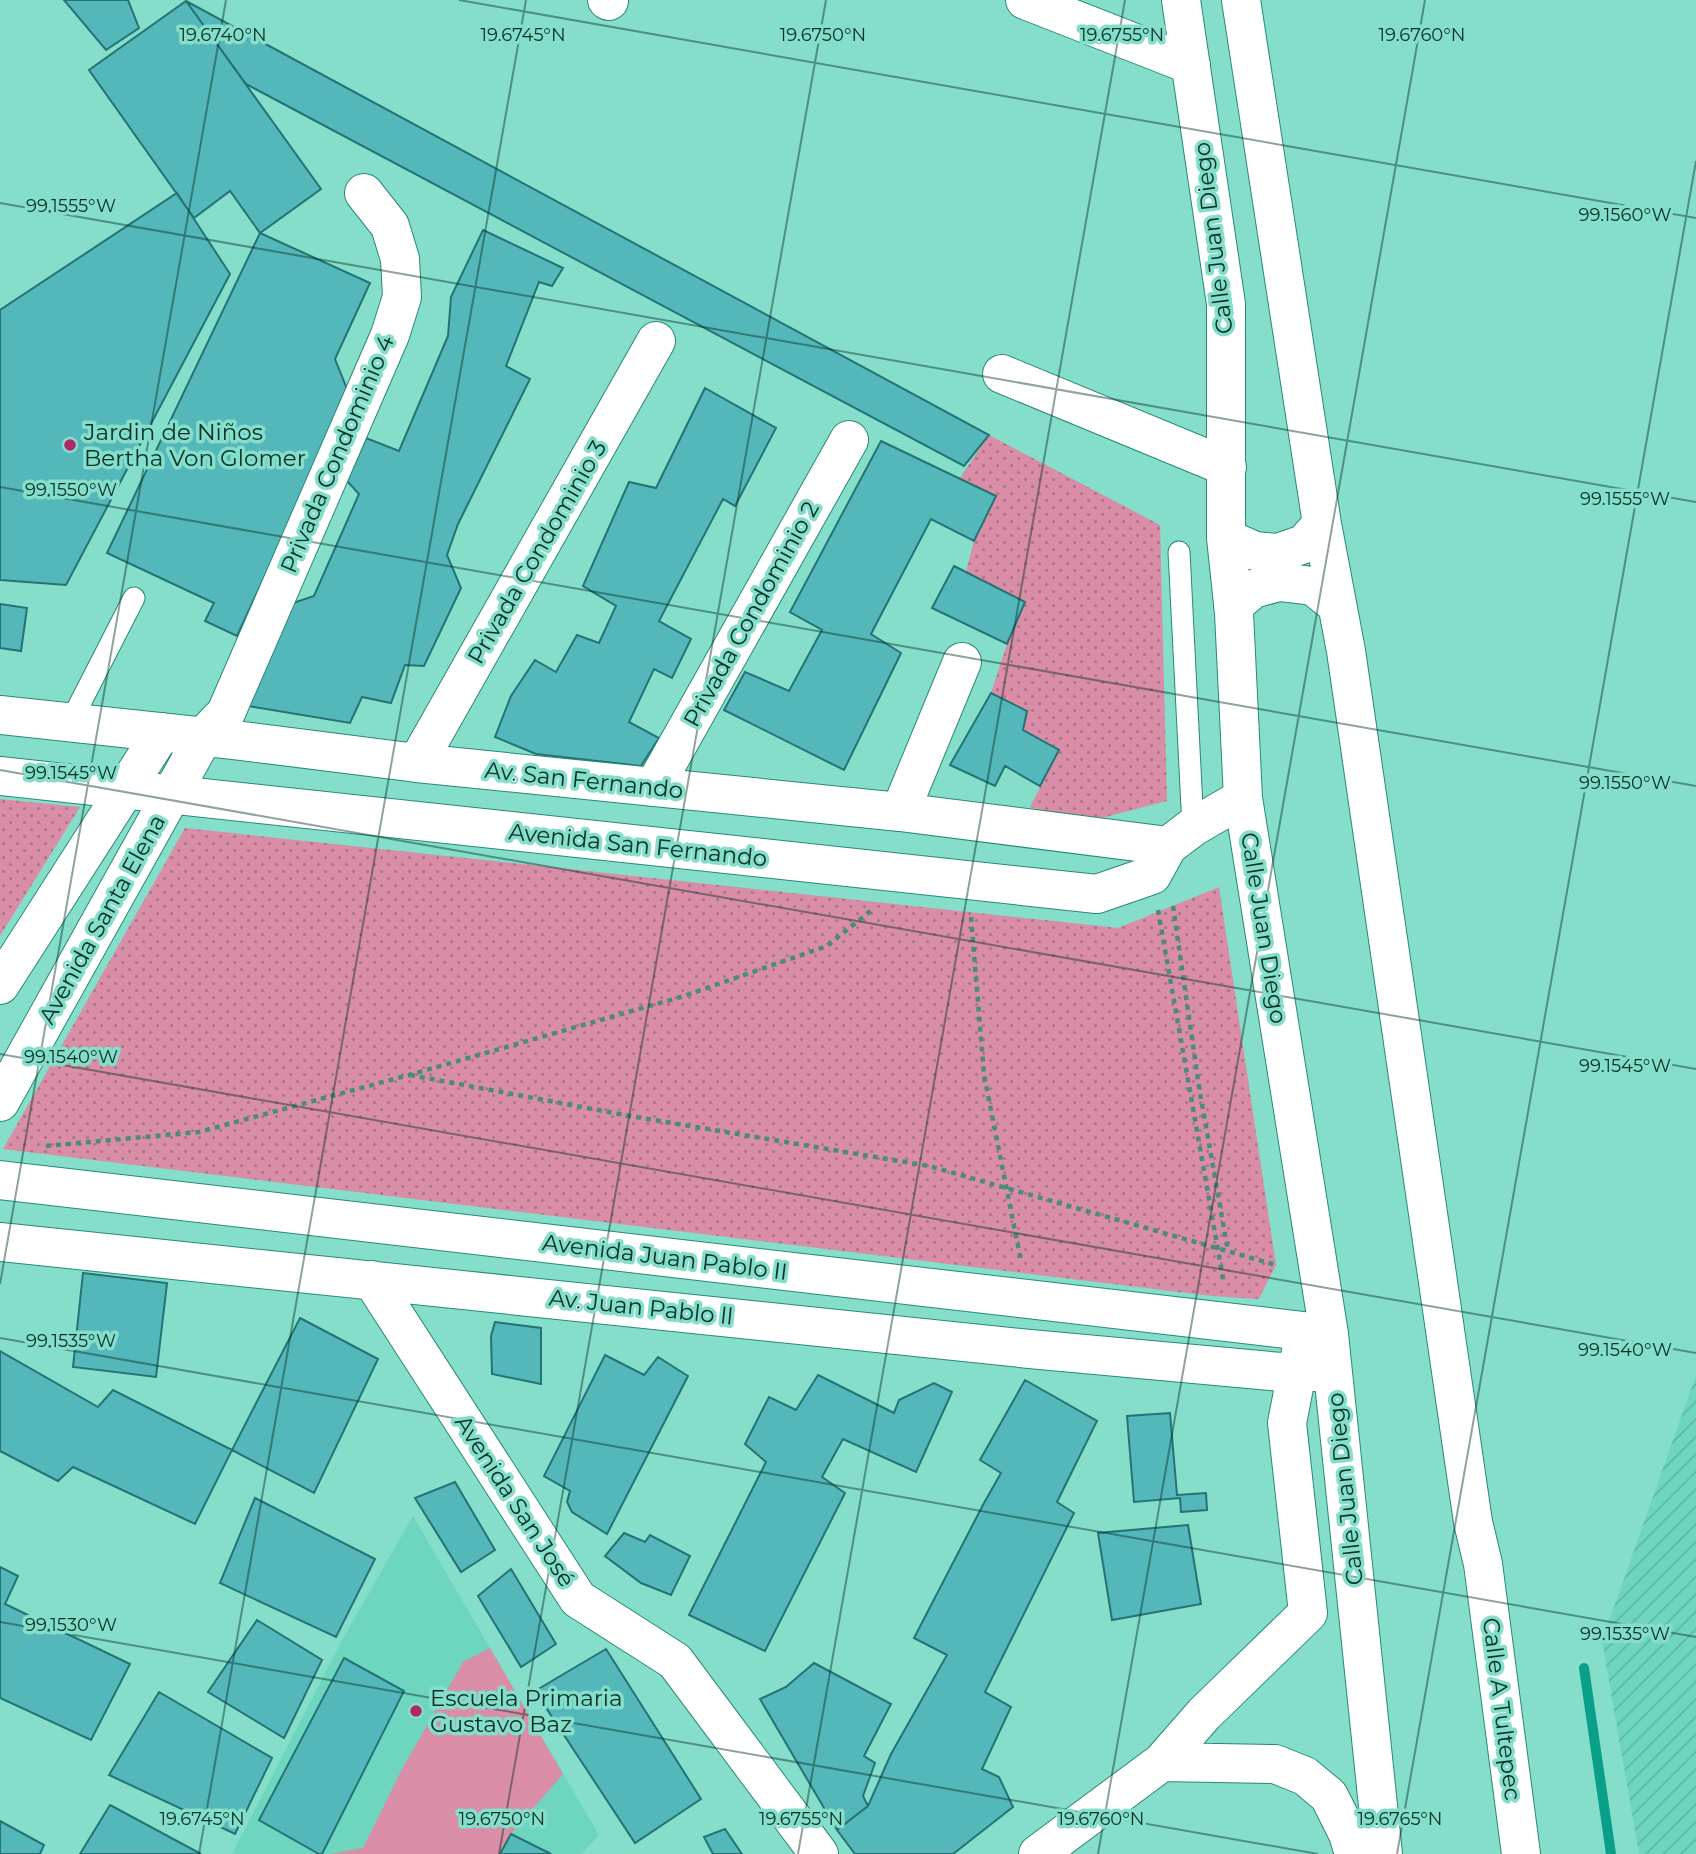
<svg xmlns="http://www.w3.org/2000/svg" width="1696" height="1854" font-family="Montserrat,sans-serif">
	<defs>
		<pattern id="industrial-furrows" width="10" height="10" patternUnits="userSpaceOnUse" patternTransform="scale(1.75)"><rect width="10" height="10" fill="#6ed5bf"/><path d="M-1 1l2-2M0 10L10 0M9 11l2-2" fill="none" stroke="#5eb7a4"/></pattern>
		<pattern id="grass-dots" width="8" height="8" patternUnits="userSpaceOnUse" patternTransform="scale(1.75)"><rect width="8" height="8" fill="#d98da7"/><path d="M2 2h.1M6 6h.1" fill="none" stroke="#ae7488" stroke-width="1.8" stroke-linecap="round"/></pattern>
	</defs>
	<rect width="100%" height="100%" fill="#84deca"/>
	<path fill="#6ed5bf" d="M413 1516 599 1835 581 1854H232L340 1644Z"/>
	<path fill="url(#industrial-furrows)" d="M1696 1375V1854H1639L1602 1641Z"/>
	<path fill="url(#grass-dots)" d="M989 435 1160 525 1167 801 1086 822 1030 807 1059 751 1023 730 1027 711 991 693 1007 644 966 572 974 541 996 496 960 478Z
		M0 799 80 807 0 936Z
		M185 828 1118 928 1219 887 1276 1265 1259 1299 1212 1296 3 1149Z"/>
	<path fill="#d98da7" d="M490 1648 563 1774 511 1834 499 1854H330L363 1848 401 1771 463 1662Z"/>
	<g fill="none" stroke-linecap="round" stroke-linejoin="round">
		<path stroke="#0a9f89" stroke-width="10" d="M1584 1668 1611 1854"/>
	</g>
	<path fill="#54b7ba" stroke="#257375" stroke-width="2" d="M64 0H128L139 28 106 50Z
		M186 1 321 189 260 233 230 191 194 218 89 70Z
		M186 1 989 435 964 466 246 84Z
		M177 193 230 274 66 585 0 580V310Z
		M483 230 563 268 552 286 539 282 506 366 530 379 458 524 447 555 461 588 424 666 405 665 391 703 362 697 350 723 248 706 287 605 314 596 359 494 347 481 366 438 399 451 448 336 451 297Z
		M260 233 370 283 335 359 349 394 237 636 205 621 214 603 107 553Z
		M705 388 776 428 735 506 723 499 659 621 691 639 672 678 654 669 629 722 659 738 641 766 536 754 495 737 511 696 535 660 556 672 577 635 599 643 616 606 583 586 629 482 656 488Z
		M881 441 996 496 974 541 931 519 871 634 901 653 844 770 724 710 745 672 789 691 822 630 790 612Z
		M954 566 1025 602 1007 644 932 608Z
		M0 604 27 608 21 651 0 648Z
		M991 693 1027 711 1023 730 1059 750 1040 786 1005 766 995 786 950 765Z
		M83 1273 167 1283 156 1377 73 1367Z
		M300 1318 378 1359 314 1493 232 1450Z
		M495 1322 541 1328V1384L492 1374 491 1336Z
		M0 1351 98 1407 113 1390 232 1450 195 1524 73 1467 58 1481 0 1451Z
		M605 1355 644 1375 658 1357 688 1376 607 1534 572 1512 567 1502 570 1491 544 1476Z
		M818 1375 894 1413 899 1400 934 1383 952 1392 916 1472 843 1439 822 1477 845 1493 765 1651 689 1615 766 1462 745 1444 769 1397 796 1410Z
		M1025 1380 1097 1421 1057 1502 1074 1513 985 1692 1011 1707 982 1769 999 1777 1013 1807 953 1854H855L837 1830 868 1806 891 1754 947 1655 914 1638 984 1503 1001 1473 980 1460Z
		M1170 1413 1177 1495 1206 1493 1207 1510 1181 1512 1180 1498 1134 1502 1127 1416Z
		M455 1482 495 1550 461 1572 415 1498Z
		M255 1498 375 1559 336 1637 220 1583Z
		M1188 1525 1201 1604 1112 1620 1098 1533Z
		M624 1533 645 1542 650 1535 690 1556 671 1595 641 1583 605 1556Z
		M0 1567 18 1576 5 1604 130 1664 91 1740 0 1698Z
		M511 1569 556 1644 521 1667 478 1596Z
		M257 1620 322 1660 284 1738 208 1692Z
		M606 1649 701 1799 635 1843 535 1691Z
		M344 1658 404 1691 322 1854H319L259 1820Z
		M814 1663 891 1704 864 1756 875 1763 863 1796 868 1806 837 1830 760 1699 786 1687Z
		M159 1692 272 1758 235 1834 109 1775Z
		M110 1805 201 1854H80Z
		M0 1821 44 1845 40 1854H0Z
		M725 1829 742 1854H713L704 1837Z
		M511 1834 551 1854H500Z"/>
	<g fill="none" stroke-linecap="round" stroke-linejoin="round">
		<g stroke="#288977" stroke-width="23">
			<path id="lane" d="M1179 552 1193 827
				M70 723 134 598"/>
		</g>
		<g stroke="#288977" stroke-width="40">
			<path id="street" d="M607 0 609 1
				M1025 0 1191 65
				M1002 374 1227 467
				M225 715 390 335 402 297 400 259 390 226 364 193
				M417 763 656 341
				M654 787 849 440
				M900 812 962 662"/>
		</g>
		<g stroke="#288977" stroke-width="40">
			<path id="secondary" d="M1181 0 1226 304V538L1234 613 1243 798 1329 1334 1383 1854
				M1241 0 1322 524 1346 651 1473 1522 1483 1564 1521 1854
				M1226 538 1255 551 1278 553 1304 544 1322 524
				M1233 606 1253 589 1279 582 1313 586 1337 605
				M0 715 234 740 417 763 900 812 1168 846
				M0 776 1097 894 1152 875 1168 846 1193 827 1243 798
				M0 985 162 732
				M0 1102 204 736 220 719
				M0 1180 1329 1334
				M0 1242 1030 1349 1281 1372H1333
				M372 1280 578 1599 675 1661 819 1854
				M1162 1762 1275 1764 1305 1776 1329 1796 1348 1834 1354 1854
				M1038 1854 1162 1762 1204 1714 1308 1613 1287 1423 1302 1346"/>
		</g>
		<path stroke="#498c7d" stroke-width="4.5" stroke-dasharray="5 5" stroke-linecap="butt" d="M1173 906 1199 1087 1228 1251
			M1158 910 1224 1284
			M971 917 984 1075 1021 1261
			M410 1075 630 1116 929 1166 1276 1265
			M46 1146 199 1132 409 1075 684 996 827 946 874 908"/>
		<use href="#lane" stroke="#fff" stroke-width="21"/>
		<use href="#street" stroke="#fff" stroke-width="38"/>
		<use href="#secondary" stroke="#fff" stroke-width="38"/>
	</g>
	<path fill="none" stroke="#083129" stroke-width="2" stroke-opacity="0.45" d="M459 0 1696 218M0 203 1696 502M0 487 1696 786M0 770 1696 1069M0 1054 1696 1353M0 1284 226 0M0 1338 1696 1637M0 1622 1318 1854M199 1854 526 0M499 1854 826 0M798 1854 1125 0M1098 1854 1425 0M1397 1854 1696 161"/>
	<g fill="#b02767" stroke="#84deca" stroke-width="2.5">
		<circle cx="70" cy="445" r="7"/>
		<circle cx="416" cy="1711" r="7"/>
	</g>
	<g text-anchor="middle" stroke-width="7" stroke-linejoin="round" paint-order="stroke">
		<g font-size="23" fill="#083129" stroke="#84deca">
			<text transform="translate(1213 238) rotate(-97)" y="8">Calle Juan Diego</text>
			<text transform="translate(337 454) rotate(-67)" y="8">Privada Condominio 4</text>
			<text transform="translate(537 552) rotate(-60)" y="8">Privada Condominio 3</text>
			<text transform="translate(751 614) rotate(-61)" y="8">Privada Condominio 2</text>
			<text transform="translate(584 780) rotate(6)" y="8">Av. San Fernando</text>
			<text transform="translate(638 845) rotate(6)" y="8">Avenida San Fernando</text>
			<text transform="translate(102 919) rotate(-61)" y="8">Avenida Santa Elena</text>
			<text transform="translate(1264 928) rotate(81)" y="8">Calle Juan Diego</text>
			<text transform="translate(665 1257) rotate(7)" y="8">Avenida Juan Pablo II</text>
			<text transform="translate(641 1307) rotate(6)" y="8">Av. Juan Pablo ll</text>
			<text transform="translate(1345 1489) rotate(-96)" y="8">Calle Juan Diego</text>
			<text transform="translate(515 1501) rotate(57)" y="8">Avenida San José</text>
			<text transform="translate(1502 1709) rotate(83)" y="8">Calle A Tultepec</text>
		</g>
		<g font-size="23" fill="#083129" stroke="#84deca" text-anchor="start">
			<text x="84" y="440">Jardin de Niños<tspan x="84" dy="26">Bertha Von Glomer</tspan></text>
			<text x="430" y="1706">Escuela Primaria<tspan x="430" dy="26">Gustavo Baz</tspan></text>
		</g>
	</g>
	<g font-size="18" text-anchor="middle" fill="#083129" stroke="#84deca" stroke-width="7" stroke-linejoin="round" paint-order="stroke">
		<text x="223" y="41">19.6740°N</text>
		<text x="523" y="41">19.6745°N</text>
		<text x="823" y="41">19.6750°N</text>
		<text x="1122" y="41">19.6755°N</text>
		<text x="1422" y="41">19.6760°N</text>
		<text x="71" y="212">99.1555°W</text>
		<text x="1625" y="221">99.1560°W</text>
		<text x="71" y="496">99.1550°W</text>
		<text x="1625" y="505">99.1555°W</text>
		<text x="71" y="779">99.1545°W</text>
		<text x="1625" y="789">99.1550°W</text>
		<text x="71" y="1063">99.1540°W</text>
		<text x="1625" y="1072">99.1545°W</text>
		<text x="71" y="1347">99.1535°W</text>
		<text x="1625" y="1356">99.1540°W</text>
		<text x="71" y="1631">99.1530°W</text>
		<text x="1625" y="1640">99.1535°W</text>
		<text x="202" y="1825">19.6745°N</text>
		<text x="502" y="1825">19.6750°N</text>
		<text x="801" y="1825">19.6755°N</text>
		<text x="1101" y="1825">19.6760°N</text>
		<text x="1400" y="1825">19.6765°N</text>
	</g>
</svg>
